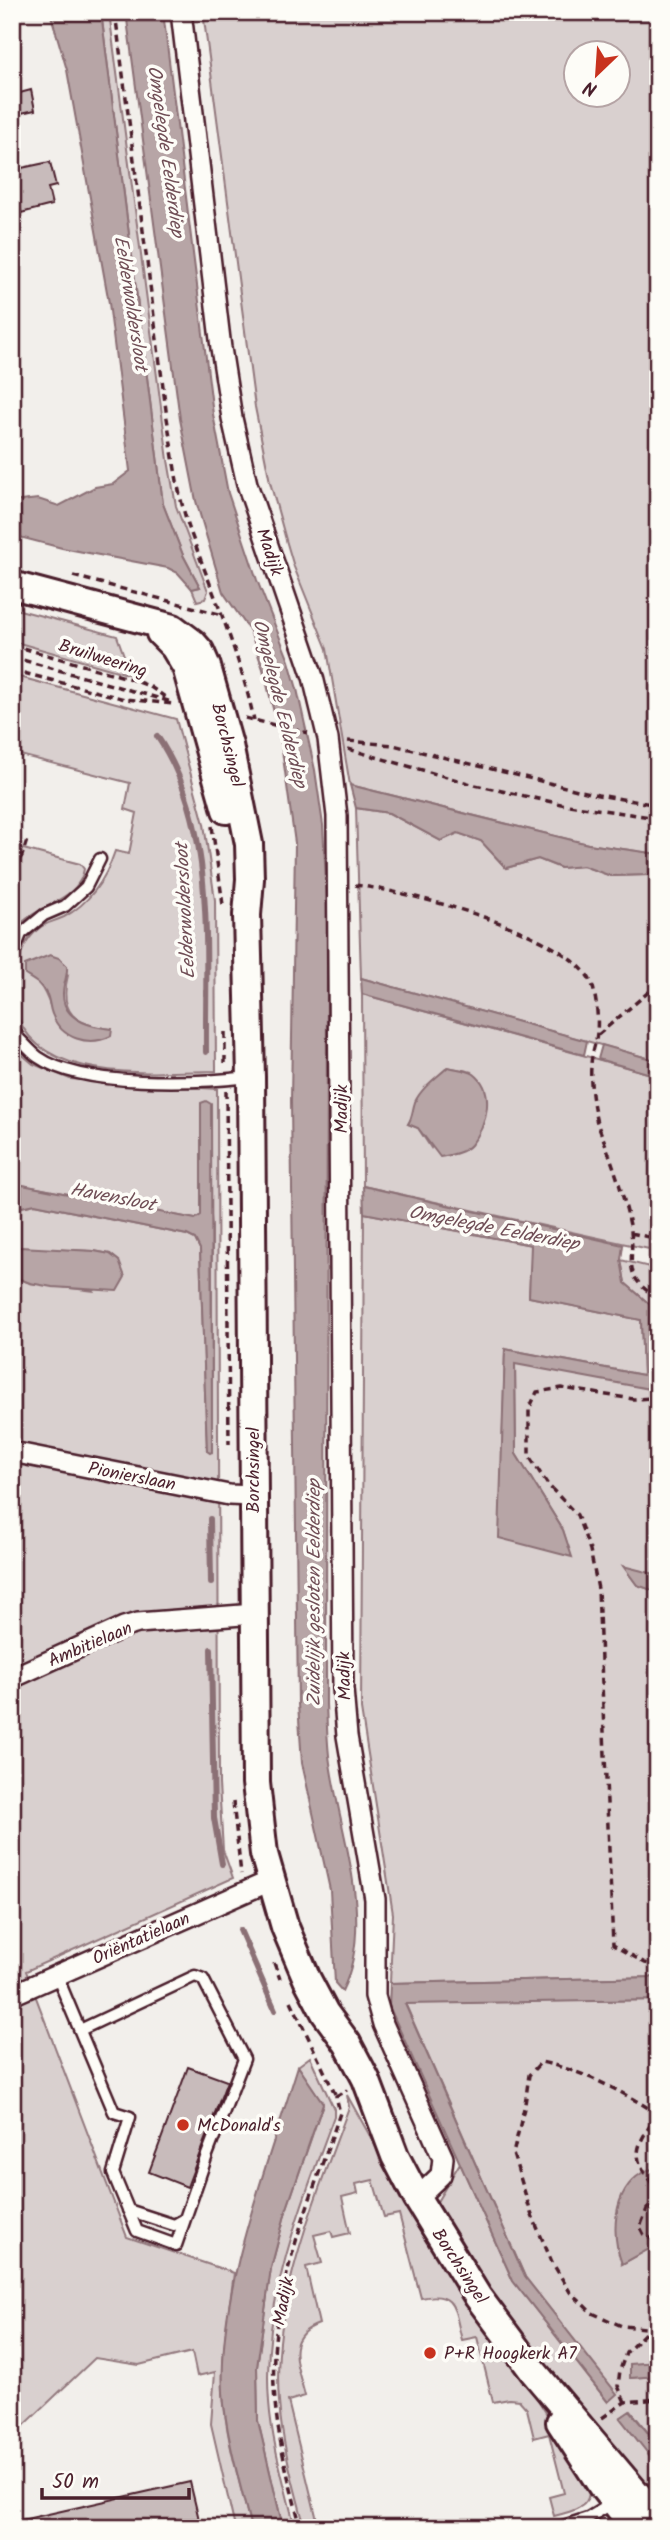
<svg xmlns="http://www.w3.org/2000/svg" width="670" height="2540" font-family="Kalam,sans-serif">
	<rect width="100%" height="100%" fill="#f2efeb"/>
	<filter id="ink" filterUnits="userSpaceOnUse"><feTurbulence type="fractalNoise" baseFrequency=".0143" numOctaves="2"/><feDisplacementMap in="SourceGraphic" scale="14" xChannelSelector="R" yChannelSelector="G"/><feConvolveMatrix kernelMatrix="1 2 1 2 8 2 1 2 1" color-interpolation-filters="sRGB"/></filter>
	<g filter="url(#ink)">
		<path fill="#d9d0cf" stroke="#92787d" stroke-width="2" fill-rule="evenodd" d="M101 12H109L168 460 176 506 208 591 205 599 197 601 192 589 200 587 183 555 163 504Z
			M203 12H658V854L588 844 350 785 327 649 294 567 286 540 270 482 255 407ZM576 52H618V94H576Z
			M12 608 117 636 131 675 12 641Z
			M12 675 176 719 204 824 215 900 216 1071C153 1072 26 1086 14 1001 12 985 19 951 29 939 42 922 46 925 64 917 90 903 106 878 115 851L129 854 137 813 125 809 130 783 12 753ZM68 975C58 1014 76 1025 112 1029L60 1027C50 1013 50 997 39 984Z
			M356 808 389 813 441 841 458 833 481 841 506 868 538 859 560 868 583 866 611 876 648 875 658 862V1061L361 978Z
			M12 846 80 864 84 869C79 904 29 904 12 935Z
			M362 994 658 1076V1251L363 1186ZM447 1067 472 1072 431 1148 418 1128 408 1124Z
			M18 1051 33 1064 70 1079 217 1089 219 1784 223 1850 233 1878 26 1971 127 2237 234 2273C229 2312 221 2352 223 2391 225 2437 240 2483 251 2528H235L211 2424 215 2372 197 2376 192 2352 139 2365 95 2358 12 2437V1276L30 1283 94 1291 119 1261 110 1254 94 1251 12 1248V1209L35 1204 187 1235 195 1239 200 1249 207 1451 212 1452V1227L201 1103V1215L195 1219 12 1183V1053Z
			M364 1213 532 1245 529 1297 641 1320 643 1375 505 1349 500 1537 571 1556 563 1530 516 1454 515 1363 654 1389V1308L625 1283 621 1260 658 1269V1575L624 1567 637 1585 658 1592V1977L390 1983 393 1914 361 1709Z
			M658 2000V2168L642 2172 622 2264 658 2244V2362L630 2365 631 2378 658 2376V2445L631 2411 620 2418 658 2466V2508L511 2324 473 2269 435 2205 460 2163 513 2281 607 2401 616 2394 525 2277 405 2003Z
			M310 2057 334 2109V2116C301 2207 261 2302 269 2402 272 2444 285 2486 295 2528H283L258 2421 257 2367 271 2268 286 2211 323 2104 298 2066Z
			M347 2095 398 2186 514 2361 585 2476C598 2506 577 2510 554 2516L549 2497 564 2493 549 2434 534 2438 527 2409 519 2400 509 2399 493 2402 477 2337 462 2340C454 2311 457 2290 421 2298L399 2214 384 2217 373 2180 356 2184 358 2193 342 2197 350 2233 333 2237 331 2231 314 2235 322 2263 306 2267 319 2324C282 2337 298 2366 305 2396L288 2401 319 2528H305C294 2486 282 2445 279 2402 271 2301 315 2201 349 2107Z"/>
		<path fill="#b7a5a6" stroke="#8b6f75" stroke-width="2" d="M50 12H101L163 504 183 555 200 587 192 589 178 573 168 568 62 548 12 535V502L38 499 59 506 95 487 113 484 130 471 109 303 67 70Z
			M126 12H163L213 414 228 493 257 580 289 661 297 689 315 770 323 825 327 901 326 1704C327 1723 327 1744 330 1763 340 1834 376 1922 342 1991L335 1983 330 1890 302 1763 298 1704 291 1101 295 843 280 736 263 669 250 631 223 592 196 501 180 419Z
			M350 785 588 844 658 854V862L648 875 611 876 583 866 561 868 538 859 506 868 481 841 458 833 441 841 389 813 356 808Z
			M50 955 59 958 67 966C68 976 63 984 63 994 63 1020 91 1027 112 1029L111 1036C89 1047 61 1039 52 1014 49 1007 50 999 46 993 41 984 33 980 25 975V965Z
			M361 978 587 1041 584 1055 362 994Z
			M602 1045 658 1061V1076L598 1059Z
			M448 1067C455 1069 468 1070 474 1074 496 1091 487 1126 471 1145 464 1153 450 1155 440 1157L418 1128 408 1124C413 1116 412 1111 415 1102 421 1088 437 1077 448 1067Z
			M206 1101 211 1104 212 1452 210 1453 207 1451 200 1249 195 1239 187 1235 35 1204 12 1209V1183L195 1219 201 1215V1103Z
			M363 1186 623 1245 621 1260 625 1283 654 1308 655 1390 515 1364 516 1454 563 1530 572 1557 499 1538 505 1349 643 1375 641 1320 529 1297 531 1245 364 1213Z
			M20 1247 94 1251 110 1254 119 1261 125 1277 117 1291 52 1287 30 1283 12 1276V1248Z
			M623 1566 658 1575V1592L637 1585Z
			M658 1977V2000L405 2004 525 2277 617 2394 608 2402 513 2281 389 2006 390 1983Z
			M298 2066 323 2103 286 2211 271 2268 257 2367 258 2421 283 2528H251C240 2483 226 2438 223 2392 218 2287 267 2167 298 2066Z
			M658 2168V2244L622 2264C611 2235 612 2191 642 2173 646 2170 653 2169 658 2168Z
			M658 2362V2376L630 2378V2364Z
			M630 2411 658 2445V2466L620 2418Z"/>
		<g fill="none" stroke-linecap="round" stroke-linejoin="round">
			<path stroke="#8b6f75" stroke-width="6" d="M157 736C217 824 205 949 206 1052
				M210 1519 211 1583
				M211 1649 214 1818 222 1864
				M240 1930 275 2010"/>
		</g>
		<path fill="#c8bbbb" stroke="#4a1f2b" stroke-width="2" d="M31 90 35 110 12 115V95Z
			M50 162 56 186 48 188 52 205 21 213 12 170Z
			M188 2067 227 2081 187 2187 149 2172Z
			M190 2482 201 2528H18L17 2521Z"/>
		<g fill="none" stroke-linecap="round" stroke-linejoin="round">
			<g stroke="#4a1f2b" stroke-width="15">
				<path id="service" d="M12 957 21 934 44 915 65 906 86 887 100 859
					M12 1024 18 1038
					M12 1041 18 1038C25 1044 31 1052 38 1057 82 1088 197 1083 250 1077
					M57 1976 114 2112 130 2117 113 2173 137 2231 176 2245 207 2155 244 2059 203 1979 195 1976 80 2030
					M128 2210 174 2225 183 2220
					M557 2528 588 2518 613 2503"/>
			</g>
			<g stroke="#4a1f2b" stroke-width="24">
				<path id="minor" d="M181 12 221 348 232 418 247 484 313 677 328 739 337 816 343 1689 347 1736 375 1899V1996L383 2024 443 2158 441 2175 417 2198
					M12 1452 229 1495 253 1496
					M12 1678 124 1627 138 1623 255 1614
					M12 1995 270 1881"/>
			</g>
			<g stroke="#4a1f2b" stroke-width="32">
				<path id="secondary" d="M12 585 173 628 193 643 200 651 207 667 229 745 249 844 250 879 247 915 251 1077 256 1783 264 1854 285 1927 307 1979 325 2013 347 2043 366 2079 395 2156 417 2198 478 2297 533 2371 658 2519
					M160 633 174 647 186 667 226 810
					M560 2422 601 2485 635 2528"/>
			</g>
			<path stroke="#4a1f2b" stroke-width="3.5" stroke-dasharray="7 5" stroke-linecap="butt" d="M115 12 167 418C173 455 177 493 189 528 212 592 240 654 254 720
				M73 576 223 615
				M12 645 128 678 149 686 168 699
				M12 657 172 702
				M12 670 125 699 174 704
				M245 718 308 733
				M348 741 393 745 598 795 658 805
				M348 749 475 785 561 804 658 818
				M212 826 223 905
				M12 868 22 856 27 840
				M355 885C406 891 578 934 593 987 597 1003 599 1023 596 1040 594 1048 591 1057 591 1066 590 1081 592 1098 595 1113 596 1124 602 1134 605 1143 615 1170 624 1197 630 1225 637 1261 618 1274 658 1298
				M225 1032V1066
				M598 1035 658 984
				M226 1091 229 1444
				M631 1233 658 1239
				M658 1395 656 1398 633 1399 562 1388 537 1392 529 1409V1456L548 1485 577 1515 590 1550 598 1589 613 1945 645 1963 658 1966
				M233 1802 241 1874
				M274 1963 280 1979
				M291 2001 336 2096
				M658 2114C621 2091 584 2071 541 2062L529 2075 525 2104 513 2154 531 2213 552 2262 570 2292 592 2313 622 2326 658 2329
				M658 2114C634 2149 629 2156 658 2191
				M658 2199 647 2209 640 2227 644 2235 658 2242
				M625 2402 618 2386 620 2370 626 2353 650 2328 658 2260
				M602 2418 625 2402 658 2399
				M301 2528C289 2481 276 2435 274 2386 269 2293 311 2200 340 2113L336 2096 347 2090"/>
			<use href="#service" stroke="#fdfcf7" stroke-width="10"/>
			<use href="#minor" stroke="#fdfcf7" stroke-width="19"/>
			<use href="#secondary" stroke="#fdfcf7" stroke-width="26"/>
		</g>
	</g>
	<g fill="#c8321e" stroke="#fdfcf7" stroke-width="2.5">
		<circle cx="183" cy="2125" r="7"/>
		<circle cx="430" cy="2353" r="7"/>
	</g>
	<g text-anchor="middle" stroke-width="7" stroke-linejoin="round" paint-order="stroke">
		<g font-size="18" fill="#4a1f2b" stroke="#fdfcf7">
			<text transform="translate(270 552) rotate(71)" y="6">Madijk</text>
			<text transform="translate(103 658) rotate(17)" y="6">Bruilweering</text>
			<text transform="translate(228 745) rotate(76)" y="6">Borchsingel</text>
			<text transform="translate(341 1109) rotate(-90)" y="6">Madijk</text>
			<text transform="translate(253 1470) rotate(-90)" y="6">Borchsingel</text>
			<text transform="translate(132 1476) rotate(11)" y="6">Pionierslaan</text>
			<text transform="translate(90 1644) rotate(-23)" y="6">Ambitielaan</text>
			<text transform="translate(344 1676) rotate(-92)" y="6">Madijk</text>
			<text transform="translate(141 1938) rotate(-24)" y="6">Oriëntatielaan</text>
			<text transform="translate(460 2266) rotate(57)" y="6">Borchsingel</text>
			<text transform="translate(283 2301) rotate(-79)" y="6">Madijk</text>
		</g>
		<g font-size="18" fill="#4a1f2b" stroke="#fdfcf7" text-anchor="start">
			<text x="197" y="2131">McDonald's</text>
			<text x="444" y="2359">P+R Hoogkerk A7</text>
		</g>
		<g font-size="19" font-style="italic" fill="#704e56" stroke="#fdfcf7">
			<text transform="translate(167 151) rotate(82)" y="7">Omgelegde Eelderdiep</text>
			<text transform="translate(132 303) rotate(81)" y="7">Eelderwoldersloot</text>
			<text transform="translate(281 703) rotate(76)" y="7">Omgelegde Eelderdiep</text>
			<text transform="translate(184 911) rotate(-93)" y="7">Eelderwoldersloot</text>
			<text transform="translate(113 1196) rotate(11)" y="7">Havensloot</text>
			<text transform="translate(494 1227) rotate(11)" y="7">Omgelegde Eelderdiep</text>
			<text transform="translate(313 1593) rotate(-90)" y="7">Zuidelijk gesloten Eelderdiep</text>
		</g>
	</g>
	<rect width="670" height="2540" fill="none" stroke="#fdfcf7" stroke-width="42"/>
	<rect x="21" y="21" width="628" height="2498" fill="none" stroke="#4a1f2b" stroke-width="2.5" filter="url(#ink)"/>
	<g transform="translate(597 74) rotate(205)"><circle r="33" fill="#fdfcf7" stroke="#b5a4a5" stroke-width="2"/>
	<path d="M0-5L12 26L0 18L-12 26Z" fill="#c8321e"/>
	<text y="-10" font-size="19" font-weight="bold" text-anchor="middle" fill="#4a1f2b">N</text>
	</g>
	<path d="M42 2488v10h147v-10" fill="none" stroke="#4a1f2b" stroke-width="3.5"/>
	<text x="52" y="2488" font-size="21" fill="#4a1f2b" stroke="#fdfcf7" stroke-width="5" paint-order="stroke">50 m</text>
</svg>
